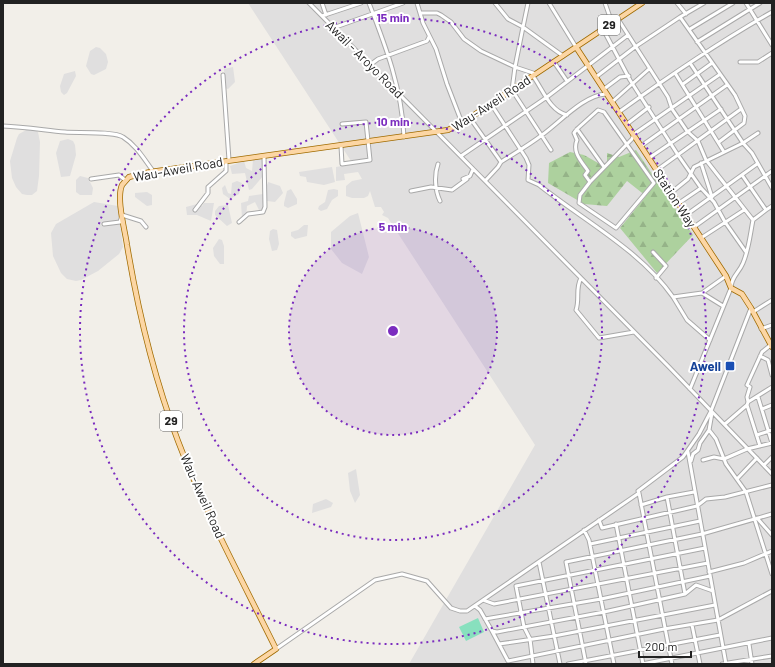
<svg xmlns="http://www.w3.org/2000/svg" width="775" height="667" font-family="Barlow,sans-serif">
	<defs>
		<pattern id="forest-firs" width="22" height="20" patternUnits="userSpaceOnUse"><rect width="22" height="20" fill="#add19e"/><path d="M5 1l3.5 6h-7zM16 11l3.5 6h-7z" fill="#95b388"/></pattern>
	</defs>
	<rect width="100%" height="100%" fill="#f2efe9"/>
	<path fill="#e0dfdf" d="M248 3H772V664H409L535 445 388 218 382 215 384 212 381 207H375L370 191 368 196 364 198H352L346 196V186L352 181 362 179 358 172 344 174 345 180 336 181V167L353 164Z
		M96 47 100 48 106 54 108 62 106 69 94 75 91 74 86 66 90 51Z
		M233 67 235 82 228 89 225 88 224 69Z
		M75 71 76 76 67 93 64 95 61 92 60 86 64 74Z
		M28 129H33L38 132 40 142 39 176 37 191 32 195H27L22 194 16 187 12 178 10 161 17 138 19 134Z
		M68 139 73 141 75 145 76 155 70 176 61 177 56 153 60 141Z
		M262 159 263 176 252 189 249 190 245 173 232 174 230 166 244 161 246 168 252 171 253 160Z
		M332 167 335 182 324 185 307 182 306 177 300 176 299 172Z
		M80 176 88 178 93 188 92 195H80L76 192V180Z
		M237 181 242 183 239 194 230 199 223 194 222 188 225 185 228 193 231 194 232 183Z
		M268 182 280 186 283 193 275 202 267 201 266 188Z
		M291 189 297 199V204L288 208 284 206V203L287 191Z
		M334 189 338 190V196L332 200 327 209 321 211 318 209 319 206 325 202 328 190Z
		M147 192 152 195V205L147 206 135 197V193Z
		M263 194 267 208 259 210 255 202 247 206 246 219 242 218 241 203 248 201 249 196Z
		M94 202 118 206 123 247 119 254 98 271 81 280 76 281 67 279 61 273 53 256 51 233 56 224Z
		M204 203H214L211 221 197 215H187L186 207 197 204 202 206Z
		M228 205 232 223 227 226 215 215V211L219 206Z
		M358 213 369 257 362 274 342 263 331 249V232L350 216Z
		M304 225H308L307 236 295 239 291 236V232L298 230Z
		M273 229 277 230 279 244 277 250 272 251 269 239 270 231Z
		M219 239 222 240 224 246V264H220L214 256 213 248Z
		M356 469 360 495 355 503 350 491 348 473Z
		M326 499 333 503 331 507 312 513 313 504Z"/>
	<path fill="url(#forest-firs)" d="M636 150 693 235 657 273 620 228 646 196 627 181 607 206 584 204 548 183 549 163 570 152 584 155 607 168V153L619 157Z"/>
	<path fill="#88e0be" d="M478 618 484 632 466 641 459 627Z"/>
	<g fill="none" stroke-linecap="round" stroke-linejoin="round">
		<g stroke="#a9a9a9" stroke-width="5">
			<path id="minor" d="M309 3 669 367 772 474
				M322 3 326 15
				M369 3C386 47 402 89 404 137
				M417 3 423 23 436 49 447 84 462 123
				M495 3 508 19 523 27 515 67 536 74
				M528 3 523 27 563 56
				M549 3 576 47
				M605 3 612 23
				M677 3 686 14
				M746 3 772 45
				M420 13H437L441 15 451 22 464 39 481 51 515 67 512 90 551 150
				M322 16 361 3
				M680 17 735 95 745 116 744 123 719 142
				M618 19 668 97 672 109 687 131 698 141 706 160 753 220
				M333 28 403 3
				M603 29 630 80 678 155 701 188 714 202 725 222 746 252
				M690 29 733 3
				M697 42 760 3
				M554 62 567 81
				M740 62H758L772 53
				M690 63 743 143 752 153 772 188
				M370 65 378 59 427 41 429 37
				M675 73 724 152
				M223 75 229 160
				M533 76C543 90 550 111 567 115
				M596 77 635 47 680 17 704 3
				M683 84 712 63
				M604 89 620 77 629 76
				M612 102 649 69
				M491 104 526 158 529 165 528 180 539 185C583 220 640 250 673 297L702 293 726 276
				M619 112C669 76 719 42 772 12
				M470 118 501 162
				M627 124 649 107
				M3 126C24 127 44 130 65 132 77 133 114 131 123 137 136 145 144 159 153 171
				M577 129 574 133 577 140C572 152 581 161 588 171L585 175 590 182 580 195 579 203 616 228 654 183 604 112 598 110 577 129 604 167
				M341 146 342 164 370 160 366 122 342 124
				M641 146 727 85
				M461 156 547 97 628 35
				M649 158 721 109
				M701 163 712 197
				M438 164C434 175 435 191 440 201
				M657 170 741 109
				M742 175 766 210 772 206
				M91 179 119 175 125 180
				M463 179 470 176 473 169
				M485 181 498 167 501 162C515 153 529 145 542 135 560 122 584 95 606 94
				M590 182 632 139 634 134 719 75
				M411 191 431 187 452 190 467 179
				M672 192 688 179 694 167 743 143 758 133
				M679 203 701 188
				M195 210 208 193V187L226 171V161
				M686 215 757 164
				M239 222 248 214 263 212 265 207 264 156
				M104 224 120 222 122 215 141 221 146 227
				M694 227 772 171
				M701 238 744 210
				M653 252 666 266 656 278
				M581 278C575 289 580 299 576 310L599 338 634 332
				M702 293 723 306
				M673 297 687 320 710 340
				M753 312 772 300
				M761 329 772 325
				M760 356 768 360 772 375
				M690 389 731 288C731 277 739 273 743 263 749 249 750 235 753 220L766 210
				M758 397 772 443
				M748 402 747 397 750 387 747 385 762 352 772 344
				M762 409 772 405
				M712 413 709 430 716 439 726 464 746 492 772 574
				M725 424 747 405
				M757 435 772 430
				M760 446 747 405 748 402 772 387
				M688 452 726 664
				M703 460 714 457 724 459 747 449 772 443
				M691 461 693 454 698 450 700 443 709 430
				M764 465 772 457
				M737 479 757 458
				M639 493 672 664
				M667 497 685 594
				M641 505 667 497 694 492
				M757 518 772 535
				M599 520 602 528 697 506 706 499 725 497 772 485
				M616 524 643 664
				M584 530 589 540 614 664
				M590 544 700 521
				M539 562 560 664
				M709 572 744 563 772 551
				M483 600 494 604 708 563
				M475 606 480 610 492 631 497 632 604 612 685 594 696 585 713 591
				M485 619 601 599 710 576
				M692 625 700 664
				M492 631 508 661 664 629 718 620 772 591
				M499 644 554 636 715 605
				M749 644 752 664
				M276 649 375 580 402 574 427 581 451 608 460 611H467L639 493 638 491 683 457 699 434 711 411 751 308
				M533 664 530 639 524 627 516 586 705 548
				M568 664 720 635
				M586 664 566 562 702 534 772 514
				M642 664 772 638
				M722 664 772 656"/>
		</g>
		<g stroke="#a06b00" stroke-width="6">
			<path id="major" d="M576 47 726 276 731 288 742 294 751 308 772 347
				M254 664 276 649C242 580 205 512 178 441 154 378 138 311 127 245 125 230 116 199 122 185L129 177 150 172 448 130 462 123 642 3"/>
		</g>
		<use href="#minor" stroke="#fff" stroke-width="3"/>
		<use href="#major" stroke="#fcd6a4" stroke-width="4.5"/>
	</g>
	<circle cx="393" cy="331" r="104" fill="#7b2cbf" fill-opacity=".12"/>
	<g fill="none" stroke="#7b2cbf" stroke-width="2" stroke-dasharray="2 4">
		<circle cx="393" cy="331" r="104"/>
		<circle cx="393" cy="331" r="209"/>
		<circle cx="393" cy="331" r="313"/>
	</g>
	<rect fill="#1a4fb4" stroke="#fff" stroke-width="1.5" x="725" y="361" width="10" height="10" rx="2"/>
	<g text-anchor="middle" stroke-width="4" stroke-linejoin="round" paint-order="stroke">
		<g fill="#fff" stroke="#646464" stroke-width="1">
			<rect x="598" y="15" width="22" height="20" rx="3"/>
			<rect x="160" y="411" width="22" height="20" rx="3"/>
		</g>
		<g font-size="12" font-weight="bold" fill="#222">
			<text x="609" y="29">29</text>
			<text x="171" y="425">29</text>
		</g>
		<g font-size="13" fill="#222" stroke="#fff">
			<text transform="translate(365 59) rotate(45)" y="5">Awail - Aroyo Road</text>
			<text transform="translate(491 103) rotate(-33)" y="5">Wau-Aweil Road</text>
			<text transform="translate(178 169) rotate(-10)" y="5">Wau-Aweil Road</text>
			<text transform="translate(675 198) rotate(57)" y="5">Station Way</text>
			<text transform="translate(203 496) rotate(66)" y="5">Wau-Aweil Road</text>
		</g>
		<g font-size="13" font-weight="bold" fill="#164399" stroke="#fff" text-anchor="end">
			<text x="721" y="371">Aweil</text>
		</g>
	</g>
	<circle cx="393" cy="331" r="6" fill="#7b2cbf" stroke="#fff" stroke-width="2"/>
	<g font-size="12" text-anchor="middle" font-weight="bold" fill="#7b2cbf" stroke="#fff" stroke-width="4" stroke-linejoin="round" paint-order="stroke">
		<text x="393" y="22">15 min</text>
		<text x="393" y="126">10 min</text>
		<text x="393" y="231">5 min</text>
	</g>
	<rect width="775" height="667" fill="none" stroke="#222222" stroke-width="8"/>
	<path d="M639 651v6h52v-6" fill="none" stroke="#222222" stroke-width="2"/>
	<text x="645" y="651" font-size="12" fill="#222222" stroke="#ffffff" stroke-width="3" paint-order="stroke">200 m</text>
</svg>
